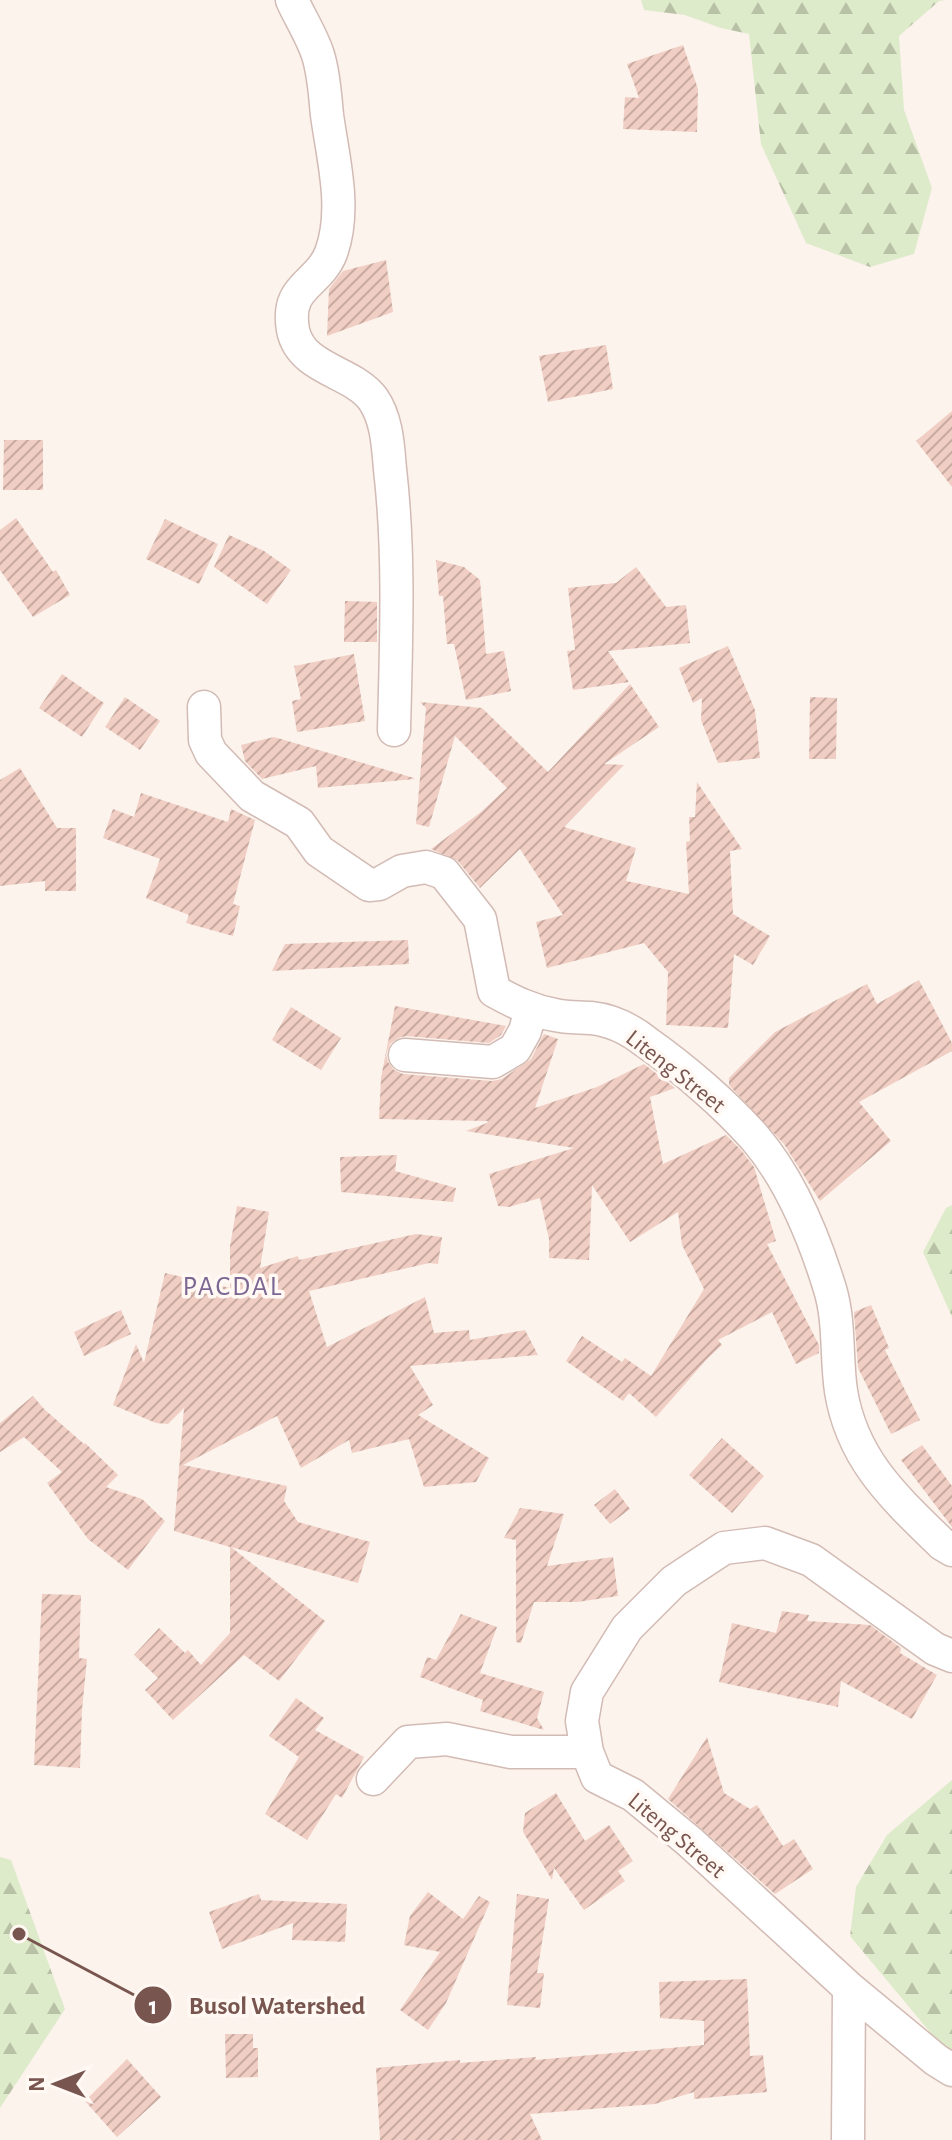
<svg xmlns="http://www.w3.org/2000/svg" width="952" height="2140" font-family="'Alegreya Sans',sans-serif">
	<defs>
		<pattern id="forest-firs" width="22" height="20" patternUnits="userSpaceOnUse" patternTransform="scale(2)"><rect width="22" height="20" fill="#ddebca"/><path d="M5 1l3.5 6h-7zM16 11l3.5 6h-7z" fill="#b8c1a6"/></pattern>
		<pattern id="building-hatch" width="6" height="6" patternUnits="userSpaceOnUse" patternTransform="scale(2)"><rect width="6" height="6" fill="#f1cec4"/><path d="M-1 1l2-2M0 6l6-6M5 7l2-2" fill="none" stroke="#c8aaa1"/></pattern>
	</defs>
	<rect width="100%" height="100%" fill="#fcf3ec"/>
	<path fill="url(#forest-firs)" d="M641 0H945L939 1 899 36 904 110 932 188 914 254 870 267 806 243 761 144 749 34 721 28 685 15 644 10Z
		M952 1205V1317L923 1252 946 1208Z
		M952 1780V2051L939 2043 850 1936 856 1887 887 1835Z
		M0 1857 11 1860 65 2009 0 2108Z"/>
	<path fill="url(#building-hatch)" d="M683 45 698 89 697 132 623 129 625 97 639 98 627 64Z
		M386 260 393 312 327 336 329 289 343 271Z
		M606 345 613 389 548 402 539 356Z
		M952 411V487L916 441Z
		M4 440H43V490H3Z
		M16 518 53 572 56 570 70 595 33 617 0 570V530Z
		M165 519 218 544 199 584 146 559Z
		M229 535 264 551 291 570 267 604 214 567Z
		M436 560 464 567 480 580 486 654 504 651 511 691 466 700 454 644H447L443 596H439Z
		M636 567 666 607 686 605 690 643 608 651 629 682 573 690 567 651 575 650 568 588 616 583Z
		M345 601 377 602V642H344Z
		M728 646 755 710 760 758 718 763 701 720 702 698 693 703 679 668Z
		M354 654 365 721 297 732 292 701 301 699 294 666Z
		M62 674 104 703 82 737 39 708Z
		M630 684 659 727 604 764 624 765 564 827 636 848 626 881 689 894 686 842 690 841 689 817H695L697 782 742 849 730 851 733 914 770 936 753 965 734 954 728 1028 666 1025 668 972 644 943 547 968 536 922 563 915 520 849 480 888 458 861 431 849 481 812 507 788 455 736 429 827 416 824 426 708 420 702 482 708 548 772Z
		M125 697 160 721 140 750 105 727Z
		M810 697 837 698 836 759H809Z
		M274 737 414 778V779L318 788 316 766 262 779 245 761 241 745Z
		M20 768 57 828H76V891H45V881L0 886V780Z
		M141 793 228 822 231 809 255 820 233 904 240 906 233 936 186 923 189 915 146 898 160 859 103 838 113 809 134 817Z
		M408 940 409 964 272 971 285 944Z
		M919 980 952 1043V1051L859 1102 891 1141 820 1201 784 1144 729 1085V1078L775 1032 867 984 877 1004Z
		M395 1006 506 1026 501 1035 489 1043 406 1036 398 1038 390 1044 386 1054 388 1062 394 1070 403 1074 492 1081 502 1079 531 1059 544 1034 558 1039 535 1108 597 1087 644 1064 675 1088 650 1097 663 1164 726 1135 741 1150 754 1167 776 1241 767 1244 819 1345V1353L796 1364 772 1312 718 1340 722 1345 707 1359 656 1417 629 1393 623 1401 566 1361 582 1336 622 1362 625 1358 651 1376 704 1289 682 1245 678 1212 630 1242 592 1185 589 1260 549 1258V1239L540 1198 509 1207 498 1206 489 1174 574 1148 466 1131 487 1123 488 1121 379 1119 381 1078Z
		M291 1007 341 1038 321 1070 272 1040Z
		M397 1155 395 1171 456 1188 453 1202 341 1192 340 1157Z
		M237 1206 269 1212 260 1268 298 1256 299 1260 416 1234 442 1237 438 1264 429 1263 309 1291 327 1347 425 1297 434 1333 469 1330 470 1340 525 1330 538 1355 410 1366 433 1405 418 1415 489 1458 476 1482 424 1487 409 1439 352 1453 349 1440 301 1468 277 1416 183 1465 287 1486 284 1501 298 1522 370 1542 358 1583 231 1547 325 1621 279 1681 244 1655 173 1720 145 1690 158 1678 134 1655 159 1628 185 1653 188 1650 201 1665 230 1633V1547L174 1531 184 1408 168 1424 156 1423 113 1405 136 1344 144 1363 165 1273 230 1288V1246Z
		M871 1305 889 1348 885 1350 920 1420 891 1434 858 1368 854 1312Z
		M121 1310 131 1334 84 1356 74 1332Z
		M33 1396 44 1409 84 1444 85 1443 118 1475 106 1487 142 1499 165 1521 128 1570 88 1539 47 1483 62 1472 24 1437 0 1452V1423Z
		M722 1438 764 1476 732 1513 689 1475Z
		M922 1445 952 1486V1527L901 1460Z
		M615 1489 630 1509 610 1524 594 1505Z
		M520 1508 564 1514 547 1566 613 1557 618 1596 577 1602H534L521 1643 516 1642V1540L504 1538Z
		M42 1594 81 1595 79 1658 87 1659 82 1710 80 1768 34 1765Z
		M782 1611 809 1615 807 1621 870 1625 901 1648 900 1653 937 1675 912 1719 841 1681 838 1707 719 1682 732 1623 776 1633Z
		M461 1614 497 1627 480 1673 544 1692 537 1718 544 1730 480 1711 483 1700 420 1677 427 1657 436 1660Z
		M296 1698 324 1718 315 1730 364 1757 342 1798 336 1794 307 1840 265 1814 299 1757 269 1736Z
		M707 1737 724 1793 750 1809 757 1805 783 1846 794 1839 813 1869 775 1894 668 1799Z
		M556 1793 585 1841 609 1825 633 1861 618 1871 625 1881 584 1910 554 1868 552 1880 523 1832 525 1813Z
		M428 1892 463 1919 479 1896 490 1902 446 2003 428 2030 400 2010 440 1952 404 1945 410 1916Z
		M259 1894 261 1900 347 1904 345 1942 292 1940 293 1923 222 1949 209 1912Z
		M517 1894 549 1899 537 1973H544L540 2008 507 2005Z
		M747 1979 750 2056 763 2055 767 2092 694 2099V2092L655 2104 530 2114 542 2140H380L376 2068 460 2060V2063L536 2057 535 2060 704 2045V2021L660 2018 659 1982Z
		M225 2034H253V2048H258V2077L226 2078Z
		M127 2059 161 2097 117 2137 85 2101Z"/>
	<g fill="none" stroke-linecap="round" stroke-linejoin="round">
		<g stroke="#d2bbb4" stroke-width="35">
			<path id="minor" d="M292 0C300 18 312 36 318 55 324 74 325 95 327 115 333 159 347 209 331 253 318 286 285 285 293 330 301 370 353 371 373 399 387 419 388 446 390 469 400 556 396 643 394 730
				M204 707 205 740 211 753 252 796 299 823 319 851 369 885 379 884 402 871 426 867 444 873 480 919 494 991C514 1002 532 1011 555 1015 567 1018 579 1017 591 1018 611 1020 631 1030 646 1042 683 1068 725 1104 755 1138 791 1180 814 1237 830 1289 840 1322 836 1358 841 1391 852 1460 895 1498 942 1544L952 1550
				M405 1055 493 1062 515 1049 525 1031 531 1010
				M952 1656 935 1649 811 1560 765 1543 724 1548 674 1581 627 1628 587 1692 582 1721 587 1752 597 1777 633 1795 690 1842 849 1988 936 2060 952 2070
				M373 1779 408 1742 447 1739 511 1752H587
				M848 2140 849 1988"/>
		</g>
		<use href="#minor" stroke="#fff" stroke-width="32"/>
	</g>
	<g text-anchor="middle" stroke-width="7" stroke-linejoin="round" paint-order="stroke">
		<g font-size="24" fill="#78554e" stroke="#fff8f3">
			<text transform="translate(676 1071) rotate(38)" y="8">Liteng Street</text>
			<text transform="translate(677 1835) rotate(40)" y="8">Liteng Street</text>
		</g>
		<g font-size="28" letter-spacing="2" fill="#7c6793" stroke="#fff8f3">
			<text x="233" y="1295">PACDAL</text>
		</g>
	</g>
	<path fill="none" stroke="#78554e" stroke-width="3" d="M19 1934L153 2005"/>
	<g fill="#78554e" stroke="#fff8f3" stroke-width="3">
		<circle cx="19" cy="1934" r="8"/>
		<circle cx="153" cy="2005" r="20"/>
	</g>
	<g font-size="24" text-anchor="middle" font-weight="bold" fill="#fff">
		<text x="153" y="2014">1</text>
	</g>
	<g font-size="26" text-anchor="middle" font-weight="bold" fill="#78554e" stroke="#fff8f3" stroke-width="7" stroke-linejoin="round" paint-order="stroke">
		<text x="277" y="2014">Busol Watershed</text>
	</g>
	<g transform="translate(56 2084) rotate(270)" stroke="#fff8f3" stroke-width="6" paint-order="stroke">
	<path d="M0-6L14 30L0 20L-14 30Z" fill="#78554e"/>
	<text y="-12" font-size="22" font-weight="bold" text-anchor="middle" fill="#78554e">N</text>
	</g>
</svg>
